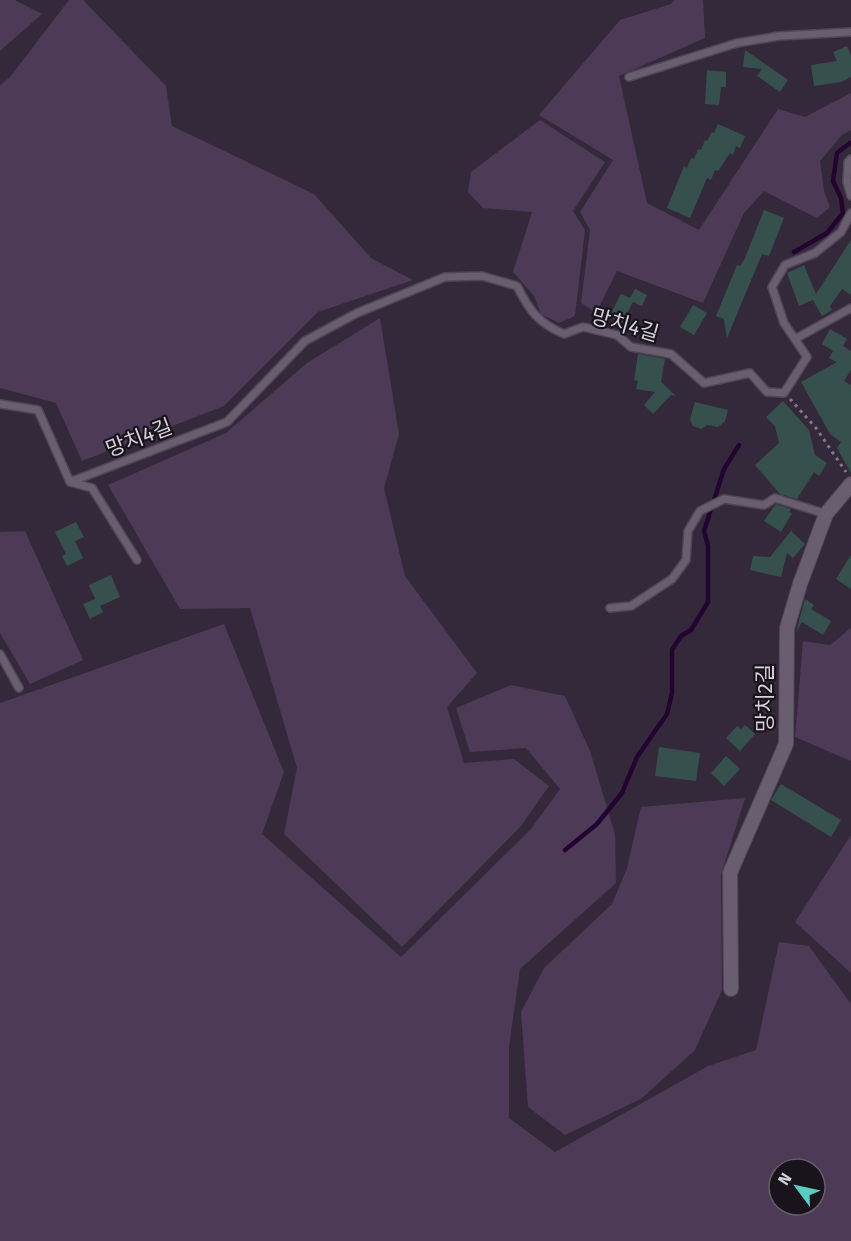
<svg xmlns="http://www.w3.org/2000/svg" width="851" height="1241" font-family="'Fira Sans','Noto Sans KR',sans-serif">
	<rect width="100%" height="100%" fill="#34293a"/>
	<path fill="#4c3a56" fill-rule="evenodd" d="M0 0H15L42 14 0 51Z
		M69 0H83L166 86 172 126 314 194 371 258 413 280 318 312 224 406 82 461 56 403 0 388V85L10 77Z
		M674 0H703L705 38 619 76 647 203 699 230 778 109 805 117 851 93V130L842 135 820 161 824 191 830 207 817 218 764 191 744 213 703 303 617 271 596 313 581 303 590 230 580 212 613 160 539 115 620 20 671 4Z
		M540 120 605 162 573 211 585 230 575 316 559 323 541 314 534 296 513 272 532 212 483 208 468 192 471 172Z
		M380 318 399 434 384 488 405 576 477 673 447 707 464 763 514 759 549 786 521 826 402 947 284 834 297 768 250 608 180 609 108 485 226 433 307 363Z
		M25 531 83 660 30 684 0 633V532Z
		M224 624 284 772 262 834 401 957 531 829 560 789 526 748 470 752 456 708 511 685 565 696 590 751 615 834 616 883 520 969 509 1046V1118L555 1152 708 1066 756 1050 779 942 809 946 851 1004V1241H0V703ZM779 1169H815V1205H779Z
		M851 628V761L795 737 803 641 830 645Z
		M745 798 721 875 722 990 695 1050 641 1099 565 1135 528 1107 521 1012 544 968 612 904 627 868 641 807Z
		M851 835V973L795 922Z"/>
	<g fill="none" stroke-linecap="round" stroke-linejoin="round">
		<path stroke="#230431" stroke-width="4.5" d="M794 252 827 233 843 213 841 198 833 181 837 153 850 143
			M565 850 597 824 622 793 637 757 667 714 672 693V650L681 636 691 630 708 602V546L704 531 724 469 739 445"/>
	</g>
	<path fill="#36514d" d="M847 46 851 55V77L841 82 814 86 811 65 837 61 833 52Z
		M745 50 788 80 780 92 757 76 762 69 743 67Z
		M707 70 726 72V87H721L719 105 705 104Z
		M718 124 745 136 740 148 736 146 733 155 730 153 718 171 715 170 711 180 707 178 690 218 667 208 684 166 687 168 691 158 694 159 698 149 701 150 705 140 707 141 712 132 714 133Z
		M764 210 784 218 769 256 762 254 727 338 724 319 716 316 737 265 740 266 745 258Z
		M851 240V295L842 289 830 306 832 310 822 316 813 300 799 306 787 273 804 265 816 294Z
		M635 289 647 295 642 306 633 302 622 323 609 317 621 294 630 298Z
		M693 305 707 313 694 335 680 327Z
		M830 329 847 339 843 346 851 351V370L844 381 851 385V473L837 448 841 442 830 434 801 382 837 362 829 358 833 351 822 344Z
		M638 354 665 359 661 382 676 396 671 395 653 414 644 405 655 392 636 389 638 381 634 380Z
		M783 401 809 430 815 455 827 463 819 476 814 472 797 499 780 494 755 465 779 443 775 426 766 417Z
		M695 402 728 410 725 421 718 427 707 425 701 429 693 426 690 419Z
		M776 504 791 509 789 512 792 513 781 532 764 521Z
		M76 522 84 537 75 541 83 558 67 566 62 556 66 554 55 532Z
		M792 530V532L805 544 793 558 787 553 781 577 750 570 753 556 770 557Z
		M851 555V589L836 579Z
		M111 575 120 597 100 606 103 612 90 619 83 604 95 599 89 585Z
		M805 599 814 605 811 609 831 621 823 635 802 622 796 632Z
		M745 725 755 734 740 751 726 738 737 726 741 729Z
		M659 747 700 753 696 781 655 776Z
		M726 756 740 769 724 786 711 773Z
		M781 784 841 820 831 837 771 800Z"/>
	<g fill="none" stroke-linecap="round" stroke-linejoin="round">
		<g stroke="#504755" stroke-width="10">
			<path id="service" d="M629 77 737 43 779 36 851 32
				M851 159 848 162 847 182 851 196
				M795 339 851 308
				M0 404 38 410 70 482 92 488 137 560
				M70 482 227 422 305 341 357 313 445 277 482 276 517 286C529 310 538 323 564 334L583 327 617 335 631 347 671 354 704 383 750 373 767 392 784 393 807 357 784 323 772 287 785 265 815 253 841 232 851 213
				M610 608 631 606 672 579 686 560 688 531 700 511 724 499 764 505 775 498 826 514
				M0 654 19 688"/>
		</g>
		<g stroke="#504755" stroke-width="16">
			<path id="minor" d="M731 989 730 873 786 744 787 628 800 584 826 514 851 484"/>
		</g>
		<path stroke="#817886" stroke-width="3" stroke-dasharray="3 4.5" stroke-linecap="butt" d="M790 399 816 428 846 472"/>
		<use href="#service" stroke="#695d70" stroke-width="7"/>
		<use href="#minor" stroke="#695d70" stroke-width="14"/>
	</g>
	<g text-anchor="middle" stroke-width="4.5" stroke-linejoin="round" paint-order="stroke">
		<g font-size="21" fill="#d7d0db" stroke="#19141c">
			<text transform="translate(625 325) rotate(16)" y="7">망치4길</text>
			<text transform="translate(139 438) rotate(-21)" y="7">망치4길</text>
			<text transform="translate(765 698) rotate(-90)" y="7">망치2길</text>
		</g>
	</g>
	<g transform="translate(797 1187) rotate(303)"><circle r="28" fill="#19141c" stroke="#655f68" stroke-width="1.5"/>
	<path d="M0-4.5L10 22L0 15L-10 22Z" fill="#57cec1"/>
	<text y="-9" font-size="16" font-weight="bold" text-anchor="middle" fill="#d7d0db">N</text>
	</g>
</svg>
